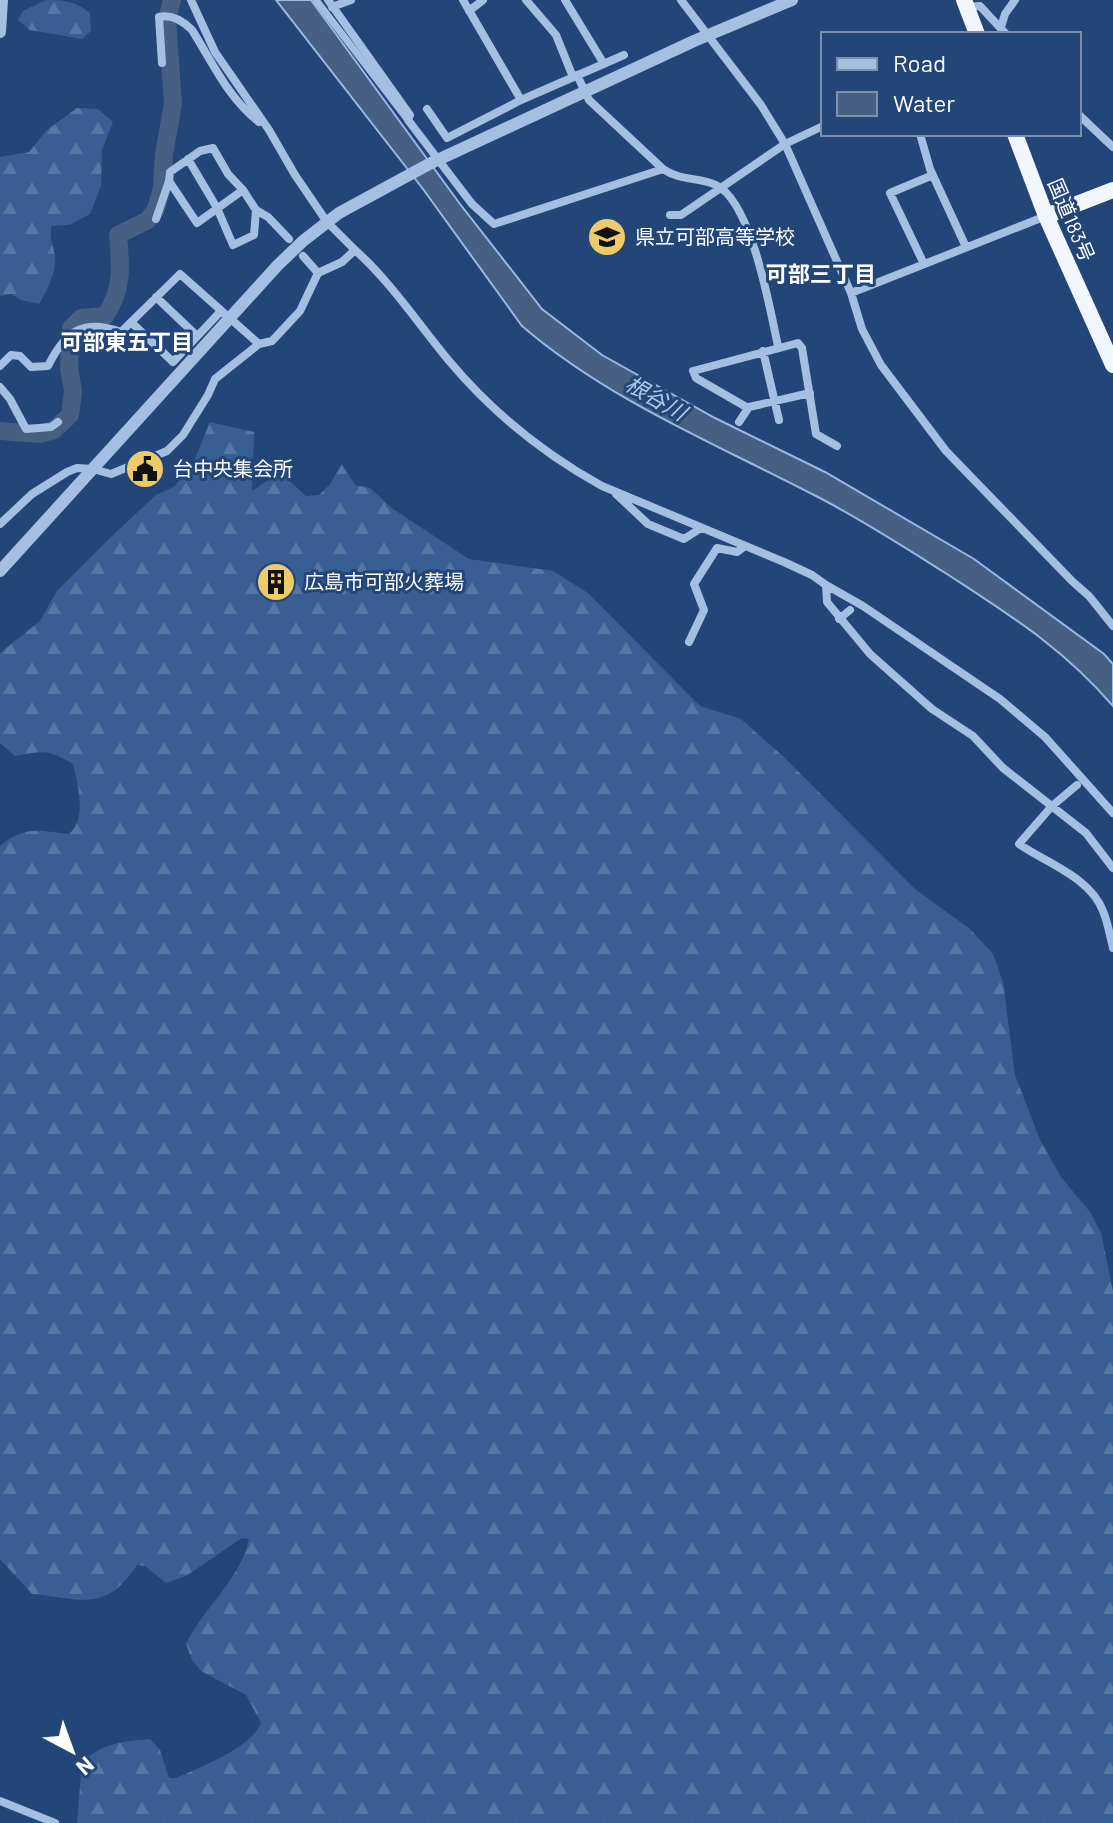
<svg xmlns="http://www.w3.org/2000/svg" width="1113" height="1823" font-family="Barlow,'Noto Sans JP',sans-serif">
	<defs>
		<pattern id="forest-firs" width="22" height="20" patternUnits="userSpaceOnUse" patternTransform="scale(2)"><rect width="22" height="20" fill="#385e94"/><path d="M5 1l3.5 6h-7zM16 11l3.5 6h-7z" fill="#5676a4"/></pattern>
	</defs>
	<rect width="100%" height="100%" fill="#244577"/>
	<path fill="url(#forest-firs)" d="M46 0C64 0 75 1 90 13L91 31 82 39 30 30 18 20 23 11Z
		M77 108 98 109 113 122 102 150 101 186 90 214 69 225 52 226C48 242 55 245 55 259 56 273 46 293 39 304L21 300 11 294 0 296V157L29 152 47 130Z
		M210 422 254 432 252 491 280 472 306 496 319 495 330 484 342 464 355 485 370 488 393 509 469 559 553 571 588 593 700 706 741 719 785 758 915 889 970 929 993 954 1003 982 1015 1075 1040 1140 1061 1177 1090 1212 1101 1233 1113 1291V1823H77L82 1762C103 1743 123 1741 150 1739L160 1750 169 1778H176C200 1767 251 1748 261 1723L246 1695 201 1671 192 1660 186 1644C204 1607 240 1580 249 1539L242 1538 186 1576 166 1583 145 1566 137 1565C105 1613 83 1599 32 1594L0 1559V846C25 825 39 831 69 834 87 819 78 785 73 764 48 749 44 751 15 756L0 743V653L40 621 57 591 112 536 156 495 175 486 194 461Z"/>
	<path fill="#465f83" stroke="#99b9e4" stroke-width="2" d="M276 0H311L460 204 542 309 602 355 715 418 825 472 974 559 1104 654 1113 664V706C1062 647 1011 616 947 574 904 547 861 519 816 496 716 444 608 400 522 326L423 189Z"/>
	<g fill="none" stroke-linecap="round" stroke-linejoin="round">
		<path stroke="#465f83" stroke-width="18" d="M0 431 40 434 54 430 70 415 73 391 69 368 71 328 81 318 105 316C123 290 121 266 118 235L148 220 156 209 162 188 164 154 173 104 167 19 172 0"/>
		<path stroke="#a5bfe3" stroke-width="7" d="M316 0 408 120"/>
		<path stroke="#a5bfe3" stroke-width="8" d="M328 0 410 115 408 120 472 204 494 224 663 169
			M463 0 521 100
			M526 0 556 35 573 77
			M565 0 604 64
			M681 0 761 105 785 144 851 293 862 329 881 365 946 451 1073 582 1089 596 1113 626
			M332 7 351 0
			M967 7 980 6 1006 34
			M469 11 483 0
			M1001 27 1005 14 1015 0
			M162 63 159 17C172 14 183 21 192 30 213 63 228 98 259 122
			M577 75 589 100 663 169C680 181 699 177 716 185 752 202 770 310 778 346
			M427 109 447 138 521 100 624 55
			M1079 115 1113 147
			M920 134 930 169 966 247
			M188 159 217 208 233 245 254 235 256 210
			M243 190 197 223 169 181 170 172 200 151 213 148 228 174 243 190 256 210 268 217 289 239
			M670 215H681L785 144 823 126
			M156 219 169 181
			M355 250C391 282 419 325 450 362 493 413 544 454 602 486L784 562 812 575 826 585
			M303 256 318 273
			M924 264 890 193 933 175
			M851 293 1046 216
			M156 297 197 336
			M131 322 173 362 221 311
			M763 351 779 420
			M0 366 11 355 20 356 31 367 48 366C65 332 82 318 121 332L180 274 259 344
			M0 387 10 399 26 429 51 427 58 422
			M748 408 696 378 693 371 798 343 802 348 816 434 837 446
			M739 422 749 407 810 393
			M616 494 648 524 684 539 701 528
			M0 524 32 494 67 472 77 468 93 469 111 474 167 451 183 435 208 395 215 379 259 344 272 341 300 311 318 273 342 262 355 250 327 222 295 175 269 130 215 52 191 0
			M839 619 850 610
			M689 642 704 610 694 584 717 548 737 552 745 546
			M1077 785 1052 806 1019 844C1046 863 1090 877 1103 911 1108 923 1110 936 1113 948
			M1113 813 1045 737 1000 699 863 606 826 585 827 602 870 654 932 709 973 736 1003 768 1086 833 1113 868
			M0 1801 55 1823"/>
		<path stroke="#a5bfe3" stroke-width="12" d="M0 32 2 0
			M0 571 277 266 303 241 339 213 431 163 694 41 792 0"/>
		<path stroke="#f2f6fe" stroke-width="16" d="M964 0 977 34
			M1015 134 1046 216 1113 365
			M1046 216 1113 190"/>
	</g>
	<defs>
		<g id="school-disc" transform="scale(2)"><circle r="9.5" fill="#edcb69" stroke="#244577"/><path d="M0-5L7-2L0 1L-7-2ZM-4 1L0 2.5L4 1V4Q0 6-4 4Z" fill="#111"/></g>
		<g id="civic-disc" transform="scale(2)"><circle r="9.5" fill="#edcb69" stroke="#244577"/><path d="M-.6-6.5H3V-4.5H.6V-3L4-1V1h2V6H-6V1h2V-1L-.6-3ZM-1.2 2.5V6h2.4V2.5Z" fill="#111"/></g>
		<g id="building-disc" transform="scale(2)"><circle r="9.5" fill="#edcb69" stroke="#244577"/><path d="M-4-6H4V6H1V3H-1V6H-4ZM-2.5-4.3h1.7v1.8h-1.7ZM.8-4.3h1.7v1.8H.8ZM-2.5-1h1.7V.8h-1.7ZM.8-1h1.7V.8H.8Z" fill="#111"/></g>
	</defs>
	<g fill-rule="evenodd">
		<use href="#school-disc" x="607" y="237"/>
		<use href="#civic-disc" x="145" y="469"/>
		<use href="#building-disc" x="276" y="582"/>
	</g>
	<g text-anchor="middle" stroke-width="6" stroke-linejoin="round" paint-order="stroke">
		<g font-size="20" fill="#fff" stroke="#244577">
			<text transform="translate(1071 220) rotate(67)" y="7">国道183号</text>
		</g>
		<g font-size="20" fill="#fff" stroke="#244577" text-anchor="start">
			<text x="635" y="244">県立可部高等学校</text>
			<text x="173" y="476">台中央集会所</text>
			<text x="304" y="589">広島市可部火葬場</text>
		</g>
		<g font-size="22" font-weight="bold" fill="#fff" stroke="#244577">
			<text x="821" y="282">可部三丁目</text>
			<text x="127" y="350">可部東五丁目</text>
		</g>
		<g font-size="22" font-style="italic" fill="#b0c9eb" stroke="#244577">
			<text transform="translate(656 398) rotate(30)" y="8">根谷川</text>
		</g>
	</g>
	<rect x="821" y="32" width="260" height="104" fill="#244577" stroke="#7c8fad" stroke-width="2"/>
	<rect x="837" y="58" width="40" height="12" fill="#a5bfe3" stroke="#7c8fad" stroke-width="2"/>
	<text x="893" y="72" font-size="24" fill="#ffffff">Road</text>
	<rect x="837" y="92" width="40" height="24" fill="#465f83" stroke="#7c8fad" stroke-width="2"/>
	<text x="893" y="112" font-size="24" fill="#ffffff">Water</text>
	<g transform="translate(72 1751) rotate(139)" stroke="#244577" stroke-width="6" paint-order="stroke">
	<path d="M0-6L14 30L0 20L-14 30Z" fill="#ffffff"/>
	<text y="-12" font-size="22" font-weight="bold" text-anchor="middle" fill="#ffffff">N</text>
	</g>
</svg>
